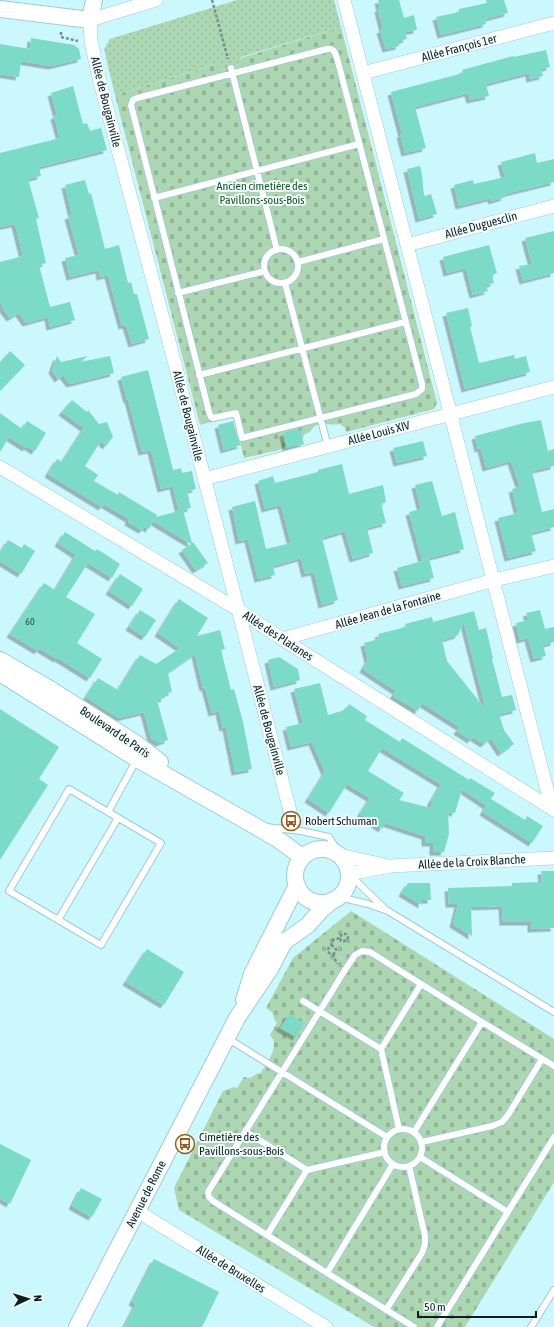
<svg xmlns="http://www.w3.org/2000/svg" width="554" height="1327" font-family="'Asap Condensed',sans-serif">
	<defs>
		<pattern id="grass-dots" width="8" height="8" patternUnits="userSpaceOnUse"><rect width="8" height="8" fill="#add6b3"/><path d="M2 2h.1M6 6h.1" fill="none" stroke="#94b79a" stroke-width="1.8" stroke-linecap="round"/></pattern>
		<pattern id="cemetery-stones" width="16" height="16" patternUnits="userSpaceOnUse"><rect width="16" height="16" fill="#add6b3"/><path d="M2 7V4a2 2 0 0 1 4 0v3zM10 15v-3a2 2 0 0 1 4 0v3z" fill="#94b79a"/></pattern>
		<filter id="shadow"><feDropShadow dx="-3.5" dy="3.5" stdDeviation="0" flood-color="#0004"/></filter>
	</defs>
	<rect width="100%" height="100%" fill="#cbf7fe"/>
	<path fill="url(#grass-dots)" d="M237 0H334L341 27 241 57 239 64C231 70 223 72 215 64L115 95 104 49 110 39Z"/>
	<path fill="url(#cemetery-stones)" d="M341 27 437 403 434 409 346 432 345 428 340 424C332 426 323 421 315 426 310 430 312 432 305 434L302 439 304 444 244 458 234 416 200 425 115 95 216 64C222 72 232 70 239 64L241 58Z
		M351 911 554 1039V1182L465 1327H374L179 1210 174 1188 223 1091 234 1087 237 1088 244 1077 250 1078 258 1073 260 1074C266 1064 281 1046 270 1035L277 1023 275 1021 272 1012 266 1008 293 958Z"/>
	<path fill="#7cdbc6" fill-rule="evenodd" filter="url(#shadow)" d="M378 0H399L404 18 414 15 417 30 405 32 407 39 399 41V46L386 49 380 30 383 29 378 9 380 8Z
		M486 0H504L508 13 485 19 486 24 441 35 436 17 459 12V9L487 3Z
		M31 38 74 45 79 49 81 59 52 66 21 61 19 77 0 74V44L30 49Z
		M546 50 550 67 541 69 543 76 530 79 529 73 486 84 489 96 470 100 468 93 415 107 426 148 405 153 400 134H402L391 92 463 73 462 70 513 56 514 57Z
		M73 86 83 124 87 123 90 131 101 128 107 150 39 167 41 176 28 179 39 218 36 219 46 263 39 265 50 307 70 302 75 320 50 327 48 317 26 323 19 313 10 318 4 310 0 299V262L23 256 15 224 0 227V153L60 138 54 116 57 115 51 93Z
		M535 153 537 163 554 159V182L509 193 504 195 505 197 492 201 491 198 459 206 454 185 473 180 474 184 505 177 501 162Z
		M420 166 422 175 424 196 431 194 437 214 419 219 407 169Z
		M85 180 89 194 91 193 105 249 119 245 128 283 131 282 134 294H137L149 339 132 344 126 325 122 326 108 275 100 277 99 270 70 277 65 258 79 255 68 216 72 215 65 185Z
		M554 231V273L523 281 519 266 532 264 525 238Z
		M489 245 497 273 492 275 494 283 486 285 488 291 473 295 466 268 447 273 443 257Z
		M468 308 472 326 470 327 479 363 514 355 515 359 526 356 530 372 465 389 446 313Z
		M10 351 25 365 0 391V363Z
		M57 356 61 362 88 356 80 362 110 356 114 373 70 384 63 375 58 379 52 370Z
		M148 370 173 470 181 468 182 473 192 471 194 481 196 489 187 491 191 508 183 510 192 543 193 542 208 563 196 570 182 550 191 544 153 521 149 529 145 527 142 530 128 522 129 519 104 504 102 507 48 474 57 459 62 462 84 428 62 412 72 400 87 412 88 410 99 424 107 422 113 437 106 446 101 441 85 466 98 475 94 481 118 495 119 492 157 515 156 517 179 511 173 486 161 489 151 450 142 452 128 399 127 400 121 377Z
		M0 413 22 429 27 421 46 433 35 451 27 446 26 448 9 437 0 452Z
		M541 420 548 451 554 449V466L532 471 542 512 554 509V527L531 533 536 551 508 558 498 518 518 513 512 489 520 487 511 461 486 468 481 448 478 449 475 436 524 423Z
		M233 421 238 439 241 445 224 450 218 425Z
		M300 429 304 444 286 448 283 433Z
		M423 441 427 456 397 463 393 448Z
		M342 464 349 494 383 485 386 502 381 504 386 523 367 528 373 553 353 559 345 531 322 538 338 600 322 605 314 572 305 574 301 558 273 566 275 575 258 579 248 539 239 541 232 507 255 501 266 549 291 543 281 505 265 509 258 481 273 476 275 483 318 472V470Z
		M432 481 442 516 455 512 464 549 422 560 409 512 421 509 415 485Z
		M65 532 95 551 97 549 120 564 112 578 88 563 66 597 95 614 77 643 102 659 90 678 58 658 57 659 39 648 38 651 10 634 44 583 55 590 76 555 58 543Z
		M8 540 22 548 24 544 35 551 21 574 0 561V553Z
		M429 559 434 578 402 586 397 568Z
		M120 574 143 589 132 606 109 591Z
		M179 599 208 618 197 636 220 630 225 649 221 650 231 690 234 689 243 722 252 769 235 772 226 727 223 728 219 711 212 713 205 687 203 688 195 654 168 673 172 692 164 694 165 698 157 700 168 740 159 743 151 738 144 712 119 718 86 697 98 678 118 690 140 655 156 664 180 648 158 633Z
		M140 610 156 620 145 637 129 627Z
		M540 610 545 629 554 627V642L543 645 546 656 534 659 528 638 520 640 516 623 529 620 526 613Z
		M474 611 479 630 486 628 493 658 492 659 502 697 512 695 516 710 499 714 504 730 514 744 501 753 491 738 484 744 473 737 471 740 457 731 460 727 422 703 418 711 393 696 396 691 363 669 368 660 364 643 379 639 378 634 406 627 405 624 432 617 433 622ZM464 622 465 627 486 710 447 661 442 640 458 635Z
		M279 657 298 669 300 680 274 687 268 660Z
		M320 683 328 715 345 710 349 704 367 716 365 720 400 742 402 738 469 780 470 778 495 793 491 799 525 820 527 816 543 826 532 843 483 812 489 802 487 806 462 789 455 813 448 812 449 834 444 852H433V843H425V836L385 823 382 829 360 814 370 798 347 784 329 813 308 799 325 772 312 742 291 747 286 727 303 723 294 689ZM382 748 441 784 431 801V808L399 800 404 793 368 771Z
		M0 709 59 747 39 779 48 785 0 860Z
		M541 871H554V928L531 929V922H503L502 906 471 907 472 936 453 924 458 904H449L448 888 512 886V883L542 882Z
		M408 883H430L431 900H422V905L402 893Z
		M147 949 184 972 164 1005 126 982Z
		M289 1014 304 1023 296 1037 280 1028Z
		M0 1144 31 1160 10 1204 0 1198Z
		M81 1188 102 1199 92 1217 72 1206Z
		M154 1259 219 1292 202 1327H124L136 1304 132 1302Z"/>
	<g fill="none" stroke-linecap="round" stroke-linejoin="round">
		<g stroke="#a0cbd1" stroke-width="8">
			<path id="service" d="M327 49C334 48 335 52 337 58L422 384V389L416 394 242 438 236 413 213 418 211 417 209 412 131 105 133 100 137 98Z
				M231 68 277 250
				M154 198 359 144
				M264 266a17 17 0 1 1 34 0a17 17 0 1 1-34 0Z
				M298 262 384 239
				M285 283 328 447
				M178 293 265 271
				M199 375 405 322
				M69 789 161 843 101 945 9 891Z
				M108 812 137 759
				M266 827 301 831 329 837 340 855
				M350 875 385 909
				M339 897 368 904 388 911 554 1012
				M58 920 118 818
				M303 1001 381 1049 399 1129
				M482 1022 554 1066
				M227 1038 387 1137
				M381 1049 421 984
				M384 1148a19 19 0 1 1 38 0a19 19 0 1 1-38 0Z
				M245 1131 307 1170 385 1152
				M422 1142 492 1126 502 1122 508 1115 542 1059
				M420 1157 508 1212
				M393 1164 327 1273 414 1327
				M267 1235 307 1170
				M327 1273 213 1201 209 1197 208 1192 345 970 355 955 362 951 370 952 482 1022 414 1132
				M386 1310 422 1253 425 1244V1236L409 1166
				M437 1327 554 1137
				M531 1327 554 1290"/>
		</g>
		<g stroke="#a0cbd1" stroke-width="14">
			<path id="minor" d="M156 0 90 20 91 42 100 82 170 345 290 811
				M344 0 552 809
				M363 73 554 23
				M407 245 554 206
				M0 467 237 609 282 639 554 810
				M204 479 554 387
				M282 639 494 580 554 566
				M340 855 384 865
				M349 874 390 866 554 858
				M137 1211 326 1327"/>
		</g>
		<g stroke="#a0cbd1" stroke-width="18">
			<path id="tertiary" d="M0 9 90 20 94 0
				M0 660 50 689 137 744 160 762
				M0 673 137 759 255 826 279 840 302 857
				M295 876a27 27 0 1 1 54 0a27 27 0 1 1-54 0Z
				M244 1000 252 974 297 885
				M77 1327 237 1018 270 969 284 942 308 925 321 910 333 900"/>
		</g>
		<path stroke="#719095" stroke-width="2.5" stroke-dasharray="3 2" stroke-linecap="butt" d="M212 0 228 59
			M61 32V37L78 41
			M328 950a4 4 0 1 1 8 0a4 4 0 1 1-8 0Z
			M331 946 333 940 340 938 342 934H346L348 937 347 940 344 941H341L340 938
			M333 954 337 964"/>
		<use href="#service" stroke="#fff" stroke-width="6"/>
		<use href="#minor" stroke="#fff" stroke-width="13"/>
		<use href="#tertiary" stroke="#fff" stroke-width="16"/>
	</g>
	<defs>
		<g id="bus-ring" transform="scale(1)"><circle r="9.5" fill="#f4fdfe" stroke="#975b1d" stroke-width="1.5"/><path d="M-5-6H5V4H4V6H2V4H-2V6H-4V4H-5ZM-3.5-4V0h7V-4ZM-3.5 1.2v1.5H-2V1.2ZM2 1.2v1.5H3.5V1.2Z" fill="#975b1d"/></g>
	</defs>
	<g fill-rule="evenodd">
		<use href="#bus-ring" x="291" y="821"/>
		<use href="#bus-ring" x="185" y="1144"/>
	</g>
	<g text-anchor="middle" stroke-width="4" stroke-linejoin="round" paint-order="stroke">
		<g font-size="10" fill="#294d4a">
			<text x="30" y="625">60</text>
		</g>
		<g font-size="12" fill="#0d1e21" stroke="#f4fdfe">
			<text transform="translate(459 48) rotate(-15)" y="4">Allée François 1er</text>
			<text transform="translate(106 102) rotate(76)" y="4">Allée de Bougainville</text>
			<text transform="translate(481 225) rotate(-15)" y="4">Allée Duguesclin</text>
			<text transform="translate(188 416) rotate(76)" y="4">Allée de Bougainville</text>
			<text transform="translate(379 433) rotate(-15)" y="4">Allée Louis XIV</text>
			<text transform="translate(388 610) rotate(-16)" y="4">Allée Jean de la Fontaine</text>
			<text transform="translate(278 636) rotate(33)" y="4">Allée des Platanes</text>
			<text transform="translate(269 730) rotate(75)" y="4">Allée de Bougainville</text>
			<text transform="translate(115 732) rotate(34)" y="4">Boulevard de Paris</text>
			<text transform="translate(472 862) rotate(-3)" y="4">Allée de la Croix Blanche</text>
			<text transform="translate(146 1194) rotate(-63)" y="4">Avenue de Rome</text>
			<text transform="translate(231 1269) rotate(32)" y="4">Allée de Bruxelles</text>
		</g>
		<g font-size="12" fill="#135627" stroke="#f4fdfe">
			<text x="262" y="190">Ancien cimetière des<tspan x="262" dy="14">Pavillons-sous-Bois</tspan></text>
		</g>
		<g font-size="12" fill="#0d1e21" stroke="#f4fdfe" text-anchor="start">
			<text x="305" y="825">Robert Schuman</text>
			<text x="199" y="1141">Cimetière des<tspan x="199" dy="14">Pavillons-sous-Bois</tspan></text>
		</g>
	</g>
	<g transform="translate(28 1299) rotate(86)" stroke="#f4fdfe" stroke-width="3" paint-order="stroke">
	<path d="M0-3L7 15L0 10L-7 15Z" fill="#0d1e21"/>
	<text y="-6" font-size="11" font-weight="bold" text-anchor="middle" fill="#0d1e21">N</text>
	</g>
	<path d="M418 1311v6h118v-6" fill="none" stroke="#0d1e21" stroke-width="2"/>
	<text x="424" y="1311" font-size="12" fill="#0d1e21" stroke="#f4fdfe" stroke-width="3" paint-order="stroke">50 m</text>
</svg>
